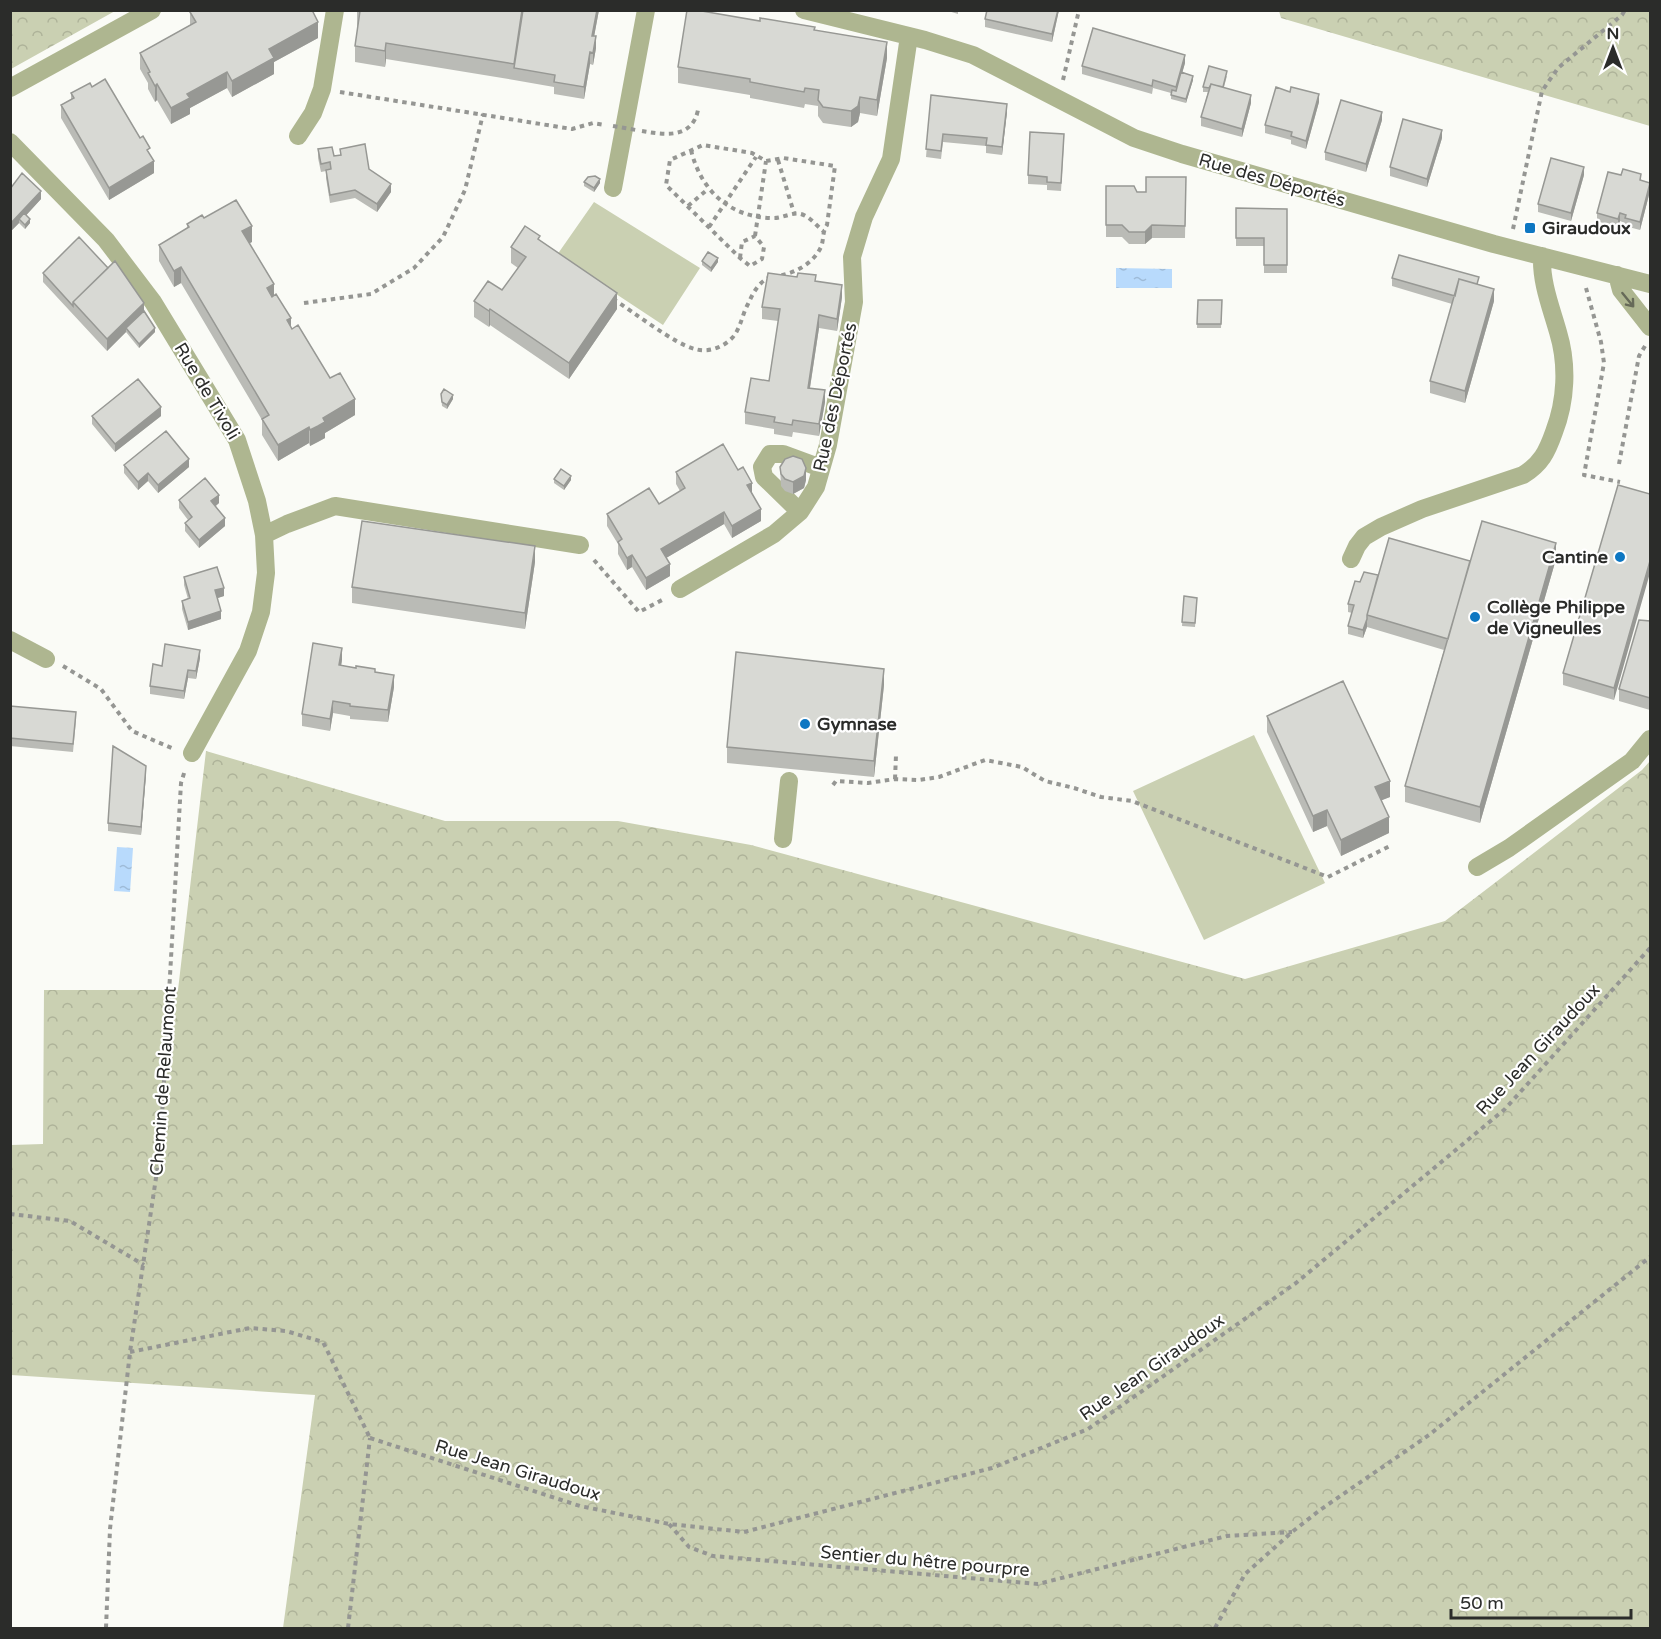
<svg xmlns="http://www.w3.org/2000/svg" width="1661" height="1639" font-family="'Varela Round',sans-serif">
	<defs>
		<pattern id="forest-crowns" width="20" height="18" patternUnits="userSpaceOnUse" patternTransform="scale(1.5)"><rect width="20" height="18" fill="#cad0b2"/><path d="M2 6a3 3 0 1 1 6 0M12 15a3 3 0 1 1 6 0" fill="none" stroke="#aeb399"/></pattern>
		<pattern id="water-ripples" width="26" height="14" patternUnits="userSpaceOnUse" patternTransform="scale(1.5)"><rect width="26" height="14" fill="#b8dafc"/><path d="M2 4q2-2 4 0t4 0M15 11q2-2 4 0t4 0" fill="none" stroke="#9ebbd8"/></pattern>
	</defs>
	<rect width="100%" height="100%" fill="#fafbf6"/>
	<path fill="url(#forest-crowns)" d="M11 10H115V11L11 69Z
		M1279 11H1650V126L1281 18Z
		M206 751 445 821H618L751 845 1245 979 1445 921 1642 770 1650 761V1628H283L315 1395 11 1375V1145L43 1144 44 990H178Z"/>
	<path fill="#cad0b2" d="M594 202 700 268 663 325 557 255Z
		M1254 735 1325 883 1204 940 1133 791Z"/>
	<path fill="url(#water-ripples)" d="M1116 268 1172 269V288H1116Z
		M117 847 133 848 130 892 114 891Z"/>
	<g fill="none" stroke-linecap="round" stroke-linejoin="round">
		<path stroke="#959693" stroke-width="4" stroke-dasharray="4.5 4.5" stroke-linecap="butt" d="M10 17V31
			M1063 80 1079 10
			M340 92 572 129 593 123 605 125
			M642 131C665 135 692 139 698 110
			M691 150C701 191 730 218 774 218 783 218 792 212 801 214 810 217 816 225 823 231
			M778 160 794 213
			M688 206 708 189
			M709 227 756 157
			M1513 229 1542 91 1558 68 1622 15 1625 10
			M755 236 766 161
			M740 258 742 242 755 236 764 247 762 259 750 266 740 258 666 185 670 160 703 145 752 153 766 161 783 158 835 166 827 225C822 232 824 240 821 247 813 264 795 273 778 276
			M1586 288 1601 342 1604 363 1584 475 1620 482
			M613 299C634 312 674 344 695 349 709 353 724 347 733 337 741 327 742 315 748 304 753 293 759 281 771 277
			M304 303 371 294 414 268 443 237 465 190 483 114
			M1619 464 1639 356 1645 346
			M594 560 639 612 664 599
			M63 666 101 689 132 731 174 749
			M895 779 896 755
			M833 785 836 781 868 783 895 779 919 780 939 777 985 760 1022 767 1045 781 1074 788 1101 797 1132 801 1328 877 1392 845
			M10 1214 70 1221 144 1265
			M130 1352 250 1328 286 1331 323 1342 370 1438
			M370 1438 580 1506 669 1524 744 1532 992 1468 1088 1429 1296 1283 1505 1109 1650 948
			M669 1524 689 1547 713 1556 1038 1584 1227 1536 1292 1532
			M106 1628 110 1529 130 1352 160 1151 181 783 185 770
			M348 1628 370 1438
			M1215 1628 1245 1574 1292 1532 1320 1510 1429 1435 1650 1257"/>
		<path stroke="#aeb690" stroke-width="18" d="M804 10 925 40 973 55 1134 138 1182 154 1494 244 1650 284
			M10 88 152 10
			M298 136 313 113 322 89 335 10
			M10 142 106 240 153 302 237 440 257 501 264 535 266 573 261 612 248 651 192 753
			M613 188 646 10
			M1617 275 1621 290 1650 327
			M800 512 764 477 762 467 770 454H783L821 468
			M264 535 287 524 335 506 580 545
			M1351 559 1357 546 1364 537 1381 527 1422 509 1523 475C1541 464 1547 452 1554 432 1566 401 1568 365 1558 332 1551 307 1541 283 1542 256
			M680 589 774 534 800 512 816 487 828 445 854 302 852 257 864 217 891 159 909 36
			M10 640 46 659
			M783 839 789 781
			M1477 867 1509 848 1632 761 1650 739"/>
		<path stroke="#959693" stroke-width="4" stroke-dasharray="4.5 4.5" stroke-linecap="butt" d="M613 126 636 130"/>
	</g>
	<path fill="#babbb6" d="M357 10H599L594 36 596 48 593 65 590 64 584 99 554 94V87L514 80 386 59 385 67 355 62V46L358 26H357Z
		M945 10H958V14Z
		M987 10H1059L1052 42 985 27V19Z
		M190 12 318 38 274 62V74L232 97 227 88 190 108V114L171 124 157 100 155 102 148 89V83L140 69V53L190 25Z
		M815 30 887 58 877 116 860 113 858 122 851 127 823 123 818 116V106L805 104 804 108 750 98V95L678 83V67Z
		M1185 63 1182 73 1193 80 1186 103 1171 99V93L1153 88 1152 94 1082 74V66Z
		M1227 76 1224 87 1251 103 1242 137 1201 126V117L1208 92H1203V87Z
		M92 87 154 173 109 200 61 118V105L71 99V93Z
		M1290 92 1319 102 1306 149 1291 144V140L1265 133V125Z
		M931 95 1007 112 1002 155 986 153V146L943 142 941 159 926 157Z
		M1382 120 1366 172 1325 160V152Z
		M1442 138 1427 187 1390 176V167Z
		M1064 142 1061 191 1047 190V185L1028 184V175Z
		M318 149 334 156 340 155V149L369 169 391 192 377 212 355 198 330 203 326 178V171L321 172 318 158Z
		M1584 175 1571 221 1538 212V204Z
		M1186 177 1185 238H1152L1145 244H1129L1122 237H1106V186L1137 192H1146Z
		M1641 181 1650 191 1640 230 1625 226V223L1620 221 1618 228 1597 221V213Z
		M584 182 600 183 594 192 584 186Z
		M10 189 41 199 26 215 30 223 25 229 19 223 10 232Z
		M1236 208 1287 209V273H1264V246H1236Z
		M204 218 252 242 249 243 274 296 291 327 330 378 355 415 325 433V438L318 442 310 446 309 443 278 461 262 435V420L181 283 174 287 159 261V245L187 228V224Z
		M540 240 617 309 569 379 490 325 489 327 474 317V301L502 290 518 268 511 263V247Z
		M702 261 718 262 711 272 702 265Z
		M43 273 144 311 155 332 139 348 126 332 107 351 43 282Z
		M1392 278 1479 285 1494 301 1465 403 1430 393V381L1452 304 1392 286Z
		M816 281 842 297 837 331 819 328 810 388 825 402 819 436 793 432 792 437 774 434V429L745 424V412L769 381 778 321 762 319V307Z
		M1198 300H1222L1221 328H1197Z
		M441 394 453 399 447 409 442 406Z
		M92 416H161L115 452 92 424Z
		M124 465 189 467 158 493 148 481 138 490 124 473Z
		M780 467 806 480 804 488 793 494 785 491 781 486Z
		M676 472 752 493 761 521 732 538 724 524 666 558 670 576 646 590 632 567 627 570 618 554V544L607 526V514L659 504 680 491 676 484Z
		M554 479 571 480 564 490 554 483Z
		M1618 485 1614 700 1563 685V673Z
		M179 500 219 503 216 506 225 526 199 548 185 531V523L188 520 179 508Z
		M1556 559 1480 823 1405 802V786L1444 650 1367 627 1363 638 1348 634V626L1352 613 1348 612V604L1360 582 1378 575 1470 561Z
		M535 562 525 629 352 603V587Z
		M184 577 224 596 217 598 221 619 188 630 182 609V601L188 599 184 585Z
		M1184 596 1197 602 1195 627 1182 626Z
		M1650 621V710L1619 701V689Z
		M200 658 196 679 188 678 184 699 150 694V686L162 666Z
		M342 660 341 666 375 672 394 687 388 722 350 719V716L333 713 330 731 302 726V714Z
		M884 685 874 777 727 763V747Z
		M10 706 76 720 73 752 10 746Z
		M1267 716 1390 797 1381 800 1389 833 1341 856 1327 826 1313 832 1267 732Z
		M146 774 141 835 108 831V823Z"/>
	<path fill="#979894" d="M597 10H599L592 48V36Z
		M1058 10H1059L1052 42V34Z
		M318 22V38L274 62V74L232 97V81L269 49Z
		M596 36V48L593 65V53Z
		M887 42V58L877 116V100Z
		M386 43V59L385 67V51Z
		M590 52V64L584 99V87Z
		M1185 55V63L1176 95V87Z
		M227 72V88L190 108V114L171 124V108L187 94Z
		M1193 76V80L1186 103V99Z
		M157 84V100L155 102V86Z
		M1319 94V102L1306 149V141Z
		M1251 95V103L1242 137V129Z
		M860 97V113L858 122 851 127V111Z
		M1007 104V112L1002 155V147Z
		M1382 112V120L1366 172V164Z
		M1442 130V138L1427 187V179Z
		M154 161V173L109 200V188Z
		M1584 167V175L1571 221V213Z
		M600 179V183L594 192V188Z
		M1650 183V191L1640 230V222Z
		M391 184V192L377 212V204Z
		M41 191V199L21 221 19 219V223L10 232V224Z
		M1620 213V221L1618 228V219Z
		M30 219V223L25 229V225Z
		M1152 225V238L1145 244V232Z
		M252 226V242L242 247V231Z
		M718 258V262L711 272V268Z
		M181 267V283L174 287V271Z
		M274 284V300L267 288Z
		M842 285V297L837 331V319Z
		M1494 289V301L1465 403V391Z
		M617 293V309L569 379V363Z
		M144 303V315L126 328V332L107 351V339Z
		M490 309V325L489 327V311Z
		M819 315V328L808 400V388Z
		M291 318V334L287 320Z
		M155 328V332L139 348V344Z
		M825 390V402L819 436V424Z
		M453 395V399L447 409V405Z
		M355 399V415L325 433V438L310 446V430L323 418Z
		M161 407V416L115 452V444Z
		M309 427V443L278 461V445Z
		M189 459V467L158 493V485Z
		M806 468V480L804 488 793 494V482Z
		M148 473V481L138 490V482Z
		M571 476V480L564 490V486Z
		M752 483V495L747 485Z
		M219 495V503L211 509V501Z
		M761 509V521L732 538V526Z
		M724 512V524L661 561V549Z
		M225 518V526L199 548V540Z
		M1556 543V559L1480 823V807Z
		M535 546V562L525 629V613Z
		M632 555V567L627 570V558Z
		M1650 561V573L1614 700V688Z
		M670 564V576L646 590V578Z
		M224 588V596L215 599V590Z
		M221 611V619L188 630V622Z
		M1367 619V627L1363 638V630Z
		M342 648V660L339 677V665Z
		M200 650V658L196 679V671Z
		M884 669V685L874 777V761Z
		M188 670V678L184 699V691Z
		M394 675V687L388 722V710Z
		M333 701V713L330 731V719Z
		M146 766V774L141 835V827Z
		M1390 781V797L1375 803V787Z
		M1327 810V826L1313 832V816Z
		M1389 817V833L1341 856V840Z"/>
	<path fill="#d8d9d4" stroke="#979894" stroke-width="1.5" d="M192 10H312L318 22 269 49 274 58 232 81 227 72 187 94 190 98 171 108 157 84 155 86 148 73 150 72 140 53 196 22 190 12Z
		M358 10H522L514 64 386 43 385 51 355 46 360 11Z
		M523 10H597L592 36H596L593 53 590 52 584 87 554 82 555 75 514 68Z
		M687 10H696L760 21V18L815 27 814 30 887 42 877 100 860 97 858 106 851 111 823 107 818 100 819 90 805 88 804 92 750 82V79L678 67Z
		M987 10H1058L1052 34 985 19Z
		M1093 28 1185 55 1176 87 1153 80 1152 86 1082 66Z
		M1209 66 1227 71 1223 87 1211 84 1209 88 1203 87Z
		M1181 72 1193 76 1186 99 1171 95 1172 90 1176 91Z
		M105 79 140 138 143 136 150 148 147 150 154 161 109 188 61 105 74 98 71 93 90 83 92 87Z
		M1211 84 1251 95 1242 129 1201 117Z
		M1276 87 1290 92 1291 87 1319 94 1306 141 1291 136 1292 132 1265 125Z
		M931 95 1007 104 1002 147 986 145 987 138 943 134 941 151 926 149Z
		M1341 100 1382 112 1366 164 1325 152Z
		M1403 119 1442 130 1427 179 1390 167Z
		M1030 132 1064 134 1061 183 1047 182V177L1028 175Z
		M365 144 369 169 391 184 377 204 355 190 330 195 326 170 331 169 330 162 321 164 318 149 332 147 334 156 341 155 340 149Z
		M1551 158 1584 167 1571 213 1538 204Z
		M1623 169 1641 174 1640 180 1650 183 1640 222 1625 218 1626 215 1620 213 1618 219 1597 213 1608 172 1621 175Z
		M22 173 41 191 10 224V189Z
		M595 176 600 179 594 188 584 182 588 177Z
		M1146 177H1186L1185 226 1152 225 1145 232H1129L1122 225H1106V186H1134L1137 192H1146Z
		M236 200 252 226 242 231 274 284 267 288 272 297 276 294 291 318 287 320 292 329 298 325 330 378 340 373 355 399 323 418 325 422 318 426 310 430 309 427 278 445 262 419 269 415 181 267 174 271 159 245 189 227 187 224 202 215 204 218Z
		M1236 208 1287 209V265H1264V238H1236Z
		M24 213 30 219 25 225 19 219Z
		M525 226 540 236 538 239 617 293 569 363 490 309 489 311 474 301 488 281 502 290 526 257 511 247Z
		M79 237 108 268 73 302V306L43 273Z
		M708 252 718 258 711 268 702 261Z
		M1399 255 1479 277 1477 284 1459 279 1455 296 1392 278Z
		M115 261 144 303 107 339 73 302Z
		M768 273 797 277 798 273 816 275 815 281 842 285 837 319 819 315 808 388 825 390 819 424 793 420 792 425 774 422 775 417 745 412 751 378 769 381 780 309 762 307Z
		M1459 279 1494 289 1465 391 1430 381Z
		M1198 300H1222L1221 324H1197Z
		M144 311 155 328 139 344 126 328Z
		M138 379 161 407 115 444 92 416Z
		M444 389 453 395 447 405 442 402 441 394Z
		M166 431 189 459 158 485 148 473 138 482 124 465Z
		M723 444 738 470 743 467 752 483 747 485 761 509 732 526 724 512 661 549 670 564 646 578 632 555 627 558 618 542 622 539 607 514 649 488 659 504 685 488 676 472Z
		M793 456 802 459 806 468 804 476 793 482 785 479 781 474 780 467 785 459Z
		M561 469 571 476 564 486 554 479Z
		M205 478 219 495 211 501 225 518 199 540 185 523 192 517 179 500Z
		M1618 485 1650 494V561L1614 688 1563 673Z
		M362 521 535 546 525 613 352 587Z
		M1482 521 1556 543 1480 807 1405 786Z
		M1389 538 1470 561 1448 639 1367 615Z
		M217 567 224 588 215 590 221 611 188 622 182 601 190 598 184 577Z
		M1364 572 1378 575 1367 615V619L1363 630 1348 626 1354 605 1348 604 1355 581 1360 582Z
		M1184 596 1197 598 1195 623 1182 622Z
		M1639 620 1650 621V698L1619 689Z
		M313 643 342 648 339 665 356 668V666L375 669V672L394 675 388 710 350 706V704L333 701 330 719 302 714Z
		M165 644 200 650 196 671 188 670 184 691 150 686 153 664 162 666Z
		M736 652 884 669 874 761 727 747Z
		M1343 681 1390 781 1375 787 1389 817 1341 840 1327 810 1313 816 1267 716Z
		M10 706 76 712 73 744 10 738Z
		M113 746 146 766 141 827 108 823Z"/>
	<defs><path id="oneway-shaft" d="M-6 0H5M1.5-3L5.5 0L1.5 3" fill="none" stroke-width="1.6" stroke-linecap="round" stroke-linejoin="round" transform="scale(1.5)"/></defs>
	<use stroke="#666a58" href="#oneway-shaft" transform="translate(1628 300) rotate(51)"/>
	<g fill="#0e77c2" stroke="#fff" stroke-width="2">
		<rect x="1524" y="222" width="12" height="12" rx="3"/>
		<circle cx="1620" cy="557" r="6"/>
		<circle cx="1475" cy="617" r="6"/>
		<circle cx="805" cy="724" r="6"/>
	</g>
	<g text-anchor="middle" stroke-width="4.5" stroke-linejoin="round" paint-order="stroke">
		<g font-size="18" fill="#2b2c2a" stroke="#fff">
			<text transform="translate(1272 180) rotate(16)" y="6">Rue des Déportés</text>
			<text transform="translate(207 391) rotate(59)" y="6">Rue de Tivoli</text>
			<text transform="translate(835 397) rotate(-78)" y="6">Rue des Déportés</text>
			<text transform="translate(1538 1049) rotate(-47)" y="6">Rue Jean Giraudoux</text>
			<text transform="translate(163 1081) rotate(-86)" y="6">Chemin de Relaumont</text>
			<text transform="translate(1152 1367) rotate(-35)" y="6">Rue Jean Giraudoux</text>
			<text transform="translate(518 1470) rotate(17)" y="6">Rue Jean Giraudoux</text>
			<text transform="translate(925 1561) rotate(5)" y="6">Sentier du hêtre pourpre</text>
		</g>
		<g font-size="18" font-weight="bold" fill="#2b2c2a" stroke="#fff" text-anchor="start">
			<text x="1542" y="234">Giraudoux</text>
			<text x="1608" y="563" text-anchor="end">Cantine</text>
			<text x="1487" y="613">Collège Philippe<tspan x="1487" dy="21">de Vigneulles</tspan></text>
			<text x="817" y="730">Gymnase</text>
		</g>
	</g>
	<rect width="1661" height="1639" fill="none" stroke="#2b2c2a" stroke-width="24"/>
	<g transform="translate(1613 48)" stroke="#ffffff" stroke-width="4.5" paint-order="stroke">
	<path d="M0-4.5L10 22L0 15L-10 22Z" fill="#2b2c2a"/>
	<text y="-9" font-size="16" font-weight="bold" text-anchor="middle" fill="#2b2c2a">N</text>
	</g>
	<path d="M1451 1609v9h180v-9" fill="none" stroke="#2b2c2a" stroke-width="3"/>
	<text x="1460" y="1609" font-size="18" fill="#2b2c2a" stroke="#ffffff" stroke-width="4.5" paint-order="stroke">50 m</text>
</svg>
